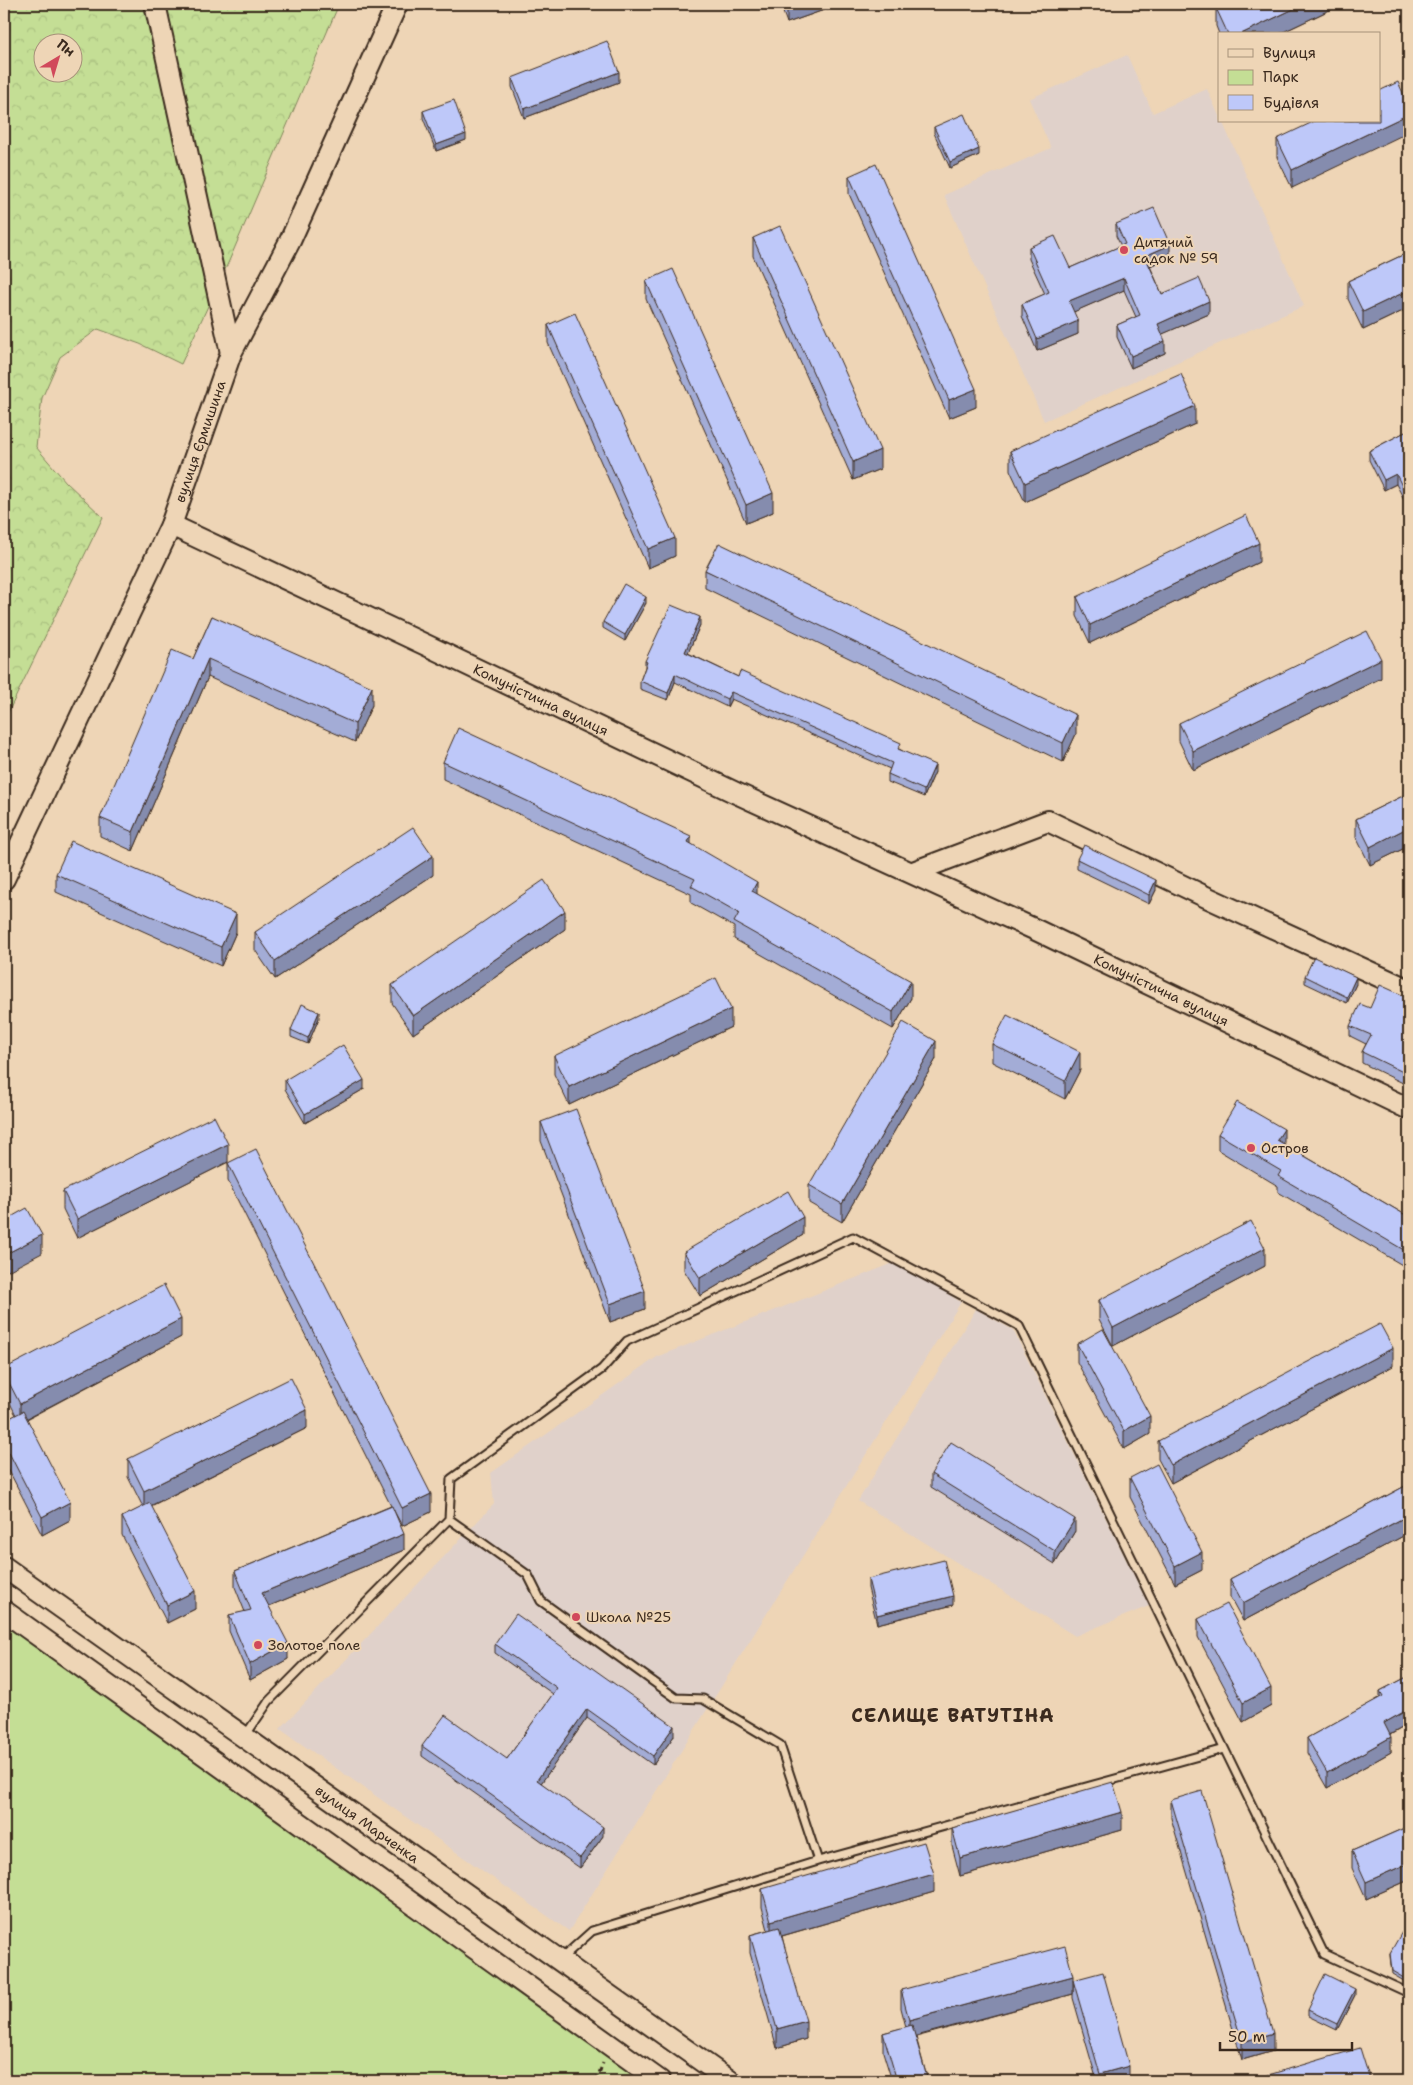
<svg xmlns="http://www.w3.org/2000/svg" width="1413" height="2085" font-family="'Shantell Sans',sans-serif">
	<defs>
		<pattern id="forest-crowns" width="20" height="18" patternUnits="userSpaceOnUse" patternTransform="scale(1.25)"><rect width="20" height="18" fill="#c4de95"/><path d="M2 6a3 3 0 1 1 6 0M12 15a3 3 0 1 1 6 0" fill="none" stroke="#a9bf80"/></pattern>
	</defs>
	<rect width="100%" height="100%" fill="#eed5b6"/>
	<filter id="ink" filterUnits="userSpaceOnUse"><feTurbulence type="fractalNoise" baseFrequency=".02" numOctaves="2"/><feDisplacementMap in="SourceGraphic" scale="10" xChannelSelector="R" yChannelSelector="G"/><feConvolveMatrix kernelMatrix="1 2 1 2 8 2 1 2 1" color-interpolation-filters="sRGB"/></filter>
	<g filter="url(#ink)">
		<path fill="#e0d1ca" d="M1127 55 1153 113 1207 89 1219 116V121H1222L1304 306 1044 421 944 195 1051 148 1029 99Z
			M896 1262 961 1302 569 1931 280 1729 494 1504 491 1473 657 1357Z
			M976 1309 1013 1330 1149 1606 1075 1636 858 1501Z"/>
		<path fill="url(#forest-crowns)" stroke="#80845a" fill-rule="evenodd" d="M4 4H339L229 261 181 364 140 344 98 329 60 357 42 398 36 447 66 482 103 517 4 721ZM42 42H72V72H42Z"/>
		<path fill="#c4de95" stroke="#80845a" d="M4 1623 647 2081H4Z"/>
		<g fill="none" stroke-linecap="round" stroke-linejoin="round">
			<g stroke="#3b2a1e" stroke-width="11">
				<path id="lane" d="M449 1519 528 1575 541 1601 676 1698 703 1699 780 1745 818 1861
					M245 1736 269 1701 449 1519 451 1479 602 1369 627 1341 853 1237 1019 1326 1324 1954 1409 1993
					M562 1958 592 1931 818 1861 1224 1749"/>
			</g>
			<g stroke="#3b2a1e" stroke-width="24">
				<g id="secondary">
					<path d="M155 4 231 353"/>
					<path id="s1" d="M171 525 426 645 736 793 1034 929 1409 1109"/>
					<path d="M913 872 1048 821 1204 896 1409 990"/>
					<path id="s2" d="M4 879 171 525 231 353 290 241 397 4"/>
					<path id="s3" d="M4 1567 730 2081"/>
					<path d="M4 1611 660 2081"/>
				</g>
			</g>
			<path stroke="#3b2a1e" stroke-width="3" stroke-dasharray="5 4" stroke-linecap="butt" d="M596 2081 603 2063"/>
			<use href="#lane" stroke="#eed5b6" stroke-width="7"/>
			<use href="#secondary" stroke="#eed5b6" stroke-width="20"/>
		</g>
		<path fill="#a3acd6" stroke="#3b2a1e" d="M780 4H841L787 23Z
			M1225 4H1342L1279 34H1219L1216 26V8Z
			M512 78 619 82 524 118 512 87Z
			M1409 106 1292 188 1277 157V139Z
			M423 111 466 140 436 151 423 118Z
			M934 127 979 155 950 168 934 133Z
			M849 176 976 407 949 418 849 194Z
			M1116 224 1170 257 1150 266 1162 294 1209 314 1162 334 1165 353 1131 368 1117 337V325L1136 317 1124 290 1073 312 1078 334 1037 351 1022 316V304L1045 294 1029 259V247L1070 268 1121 246 1116 236Z
			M753 238 880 469 853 480 753 256Z
			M1409 252V308L1363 330 1348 299V281Z
			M646 281 773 512 746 523 646 299Z
			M548 325 675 556 648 568 548 343Z
			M1195 424 1025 502 1010 470V451Z
			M1409 430V509L1396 484 1384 490 1369 460V451Z
			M1259 562 1090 643 1077 616V597Z
			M705 570 1076 734 1063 762 705 588Z
			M646 603 625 641 603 628V622Z
			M212 616 372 705 355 742 208 677 133 851 100 836V818L193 659Z
			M700 625 688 653 738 677 901 750 935 772 924 797 888 782V774L890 769 731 699 727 707 675 682 668 700 640 689V681L645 667V661Z
			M1381 678 1193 770 1179 741V723Z
			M443 762 691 844 757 894 911 998 893 1029 734 939V927L691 903V894L443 779Z
			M1409 793V846L1370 865 1356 837V819Z
			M1077 859 1156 890 1149 904 1077 869Z
			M56 874 236 932 221 966 56 892Z
			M433 875 275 979 255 950V932Z
			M565 929 413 1034 392 1003V985Z
			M1305 976 1356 984 1347 1003 1305 983Z
			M1409 998V1086L1362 1063V1052L1366 1044 1350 1036V1026L1370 1008Z
			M319 1018 308 1044 291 1037V1030Z
			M731 1027 569 1105 554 1074V1056Z
			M992 1044 1080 1070 1065 1099 992 1062Z
			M936 1059 842 1222 809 1203V1185Z
			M285 1080 364 1089 305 1123 285 1089Z
			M541 1122 645 1309 610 1322 541 1141Z
			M1218 1134 1284 1144 1409 1217V1269L1278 1192V1186L1218 1150Z
			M228 1162 77 1238 63 1209V1191Z
			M228 1163 431 1512 402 1526 393 1509 404 1550 269 1606 288 1659 250 1680 229 1631V1615L245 1612 235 1587V1571L391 1506 228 1181Z
			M803 1235 700 1296 684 1270V1252Z
			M1265 1266 1113 1346 1099 1319V1300Z
			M181 1337 27 1419 70 1520 42 1535 4 1461V1421L16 1415 4 1391V1369Z
			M1077 1344 1150 1434 1124 1449 1077 1362Z
			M1393 1366 1171 1483 1158 1459V1441Z
			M307 1428 151 1506 195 1609 167 1623 122 1535V1517L143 1507 128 1477V1459Z
			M931 1474 1075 1531 1055 1564 931 1487Z
			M1130 1478 1202 1570 1175 1584 1130 1497Z
			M1409 1484V1533L1243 1621 1230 1597V1579Z
			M868 1579 953 1605 877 1624 868 1588Z
			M1198 1619 1271 1706 1243 1722 1198 1637Z
			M495 1644 674 1736 653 1765 587 1718 541 1783 603 1836 580 1868 422 1756V1746L507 1759 553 1694 495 1653Z
			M1409 1676V1724L1390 1735 1391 1752 1327 1788 1307 1753V1738L1380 1698V1691Z
			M1171 1800 1273 2051 1242 2060 1171 1818Z
			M1409 1826V1880L1366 1899 1352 1868V1851Z
			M952 1828 1122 1830 960 1876 952 1846Z
			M762 1889 934 1892 782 1936 806 2039 777 2048 750 1953V1935L768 1930 762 1907Z
			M1409 1930V1984L1392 1974 1390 1956V1953Z
			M1073 1980 1129 2081H1097L1073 1998Z
			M901 1990 1073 1994 916 2037 928 2081H892L883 2052V2033L906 2027 901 2008Z
			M1355 1995 1337 2030 1308 2016V2010Z"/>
		<path fill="#858cae" stroke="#3b2a1e" d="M790 4H841L787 23V5Z
			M1304 4H1342L1279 34H1241Z
			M619 72V82L524 118V109Z
			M1409 114V132L1292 188V170Z
			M466 134V140L436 151V145Z
			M979 149V155L950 168V162Z
			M1170 245V257L1145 268V256Z
			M1124 278V290L1069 314V301Z
			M1409 290V308L1363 330V312Z
			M1209 301V314L1158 336V324Z
			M1078 321V334L1037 351V339Z
			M1165 341V353L1131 368V356Z
			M976 389V407L949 418V400Z
			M1195 406V424L1025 502V483Z
			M880 450V469L853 480V462Z
			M1396 474V484L1384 490V480Z
			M773 493V512L746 523V505Z
			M675 538V556L648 568V549Z
			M1259 543V562L1090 643V625Z
			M646 597V603L625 641V635Z
			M700 617V625L685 660V652Z
			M208 659V677L133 851V832Z
			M1381 659V678L1193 770V751Z
			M675 674V682L668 700V693Z
			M372 687V705L355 742V724Z
			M731 692V699L727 707V699Z
			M1076 715V734L1063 762V743Z
			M935 765V772L924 797V790Z
			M1409 827V846L1370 865V847Z
			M691 836V853L688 842Z
			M433 856V875L275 979V961Z
			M1156 880V890L1149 904V895Z
			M757 882V899L752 891Z
			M565 911V929L413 1034V1016Z
			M236 914V932L221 966V947Z
			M1356 977V984L1347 1003V997Z
			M911 981V998L893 1029V1012Z
			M731 1009V1027L569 1105V1087Z
			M319 1012V1018L308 1044V1038Z
			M936 1041V1059L842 1222V1204Z
			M1080 1052V1070L1065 1099V1081Z
			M364 1080V1089L305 1123V1114Z
			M1284 1129V1145L1277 1140Z
			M228 1144V1162L77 1238V1219Z
			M803 1217V1235L700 1296V1278Z
			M42 1235V1253L4 1273V1255Z
			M1265 1248V1266L1113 1346V1328Z
			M645 1291V1309L610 1322V1304Z
			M181 1319V1337L20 1422V1404Z
			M1393 1348V1366L1171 1483V1465Z
			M307 1410V1428L144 1509V1491Z
			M1150 1416V1434L1124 1449V1431Z
			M431 1494V1512L402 1526V1508Z
			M70 1502V1520L42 1535V1517Z
			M1409 1515V1533L1243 1621V1603Z
			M1075 1519V1531L1055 1564V1551Z
			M404 1534V1550L262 1609V1593Z
			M1202 1552V1570L1175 1584V1566Z
			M195 1591V1609L167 1623V1605Z
			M953 1596V1605L877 1624V1615Z
			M288 1643V1659L250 1680V1664Z
			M1271 1688V1706L1243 1722V1703Z
			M587 1709V1718L537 1789V1780Z
			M1409 1709V1724L1384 1738V1723Z
			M674 1726V1736L653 1765V1756Z
			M1391 1737V1752L1327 1788V1773Z
			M1122 1812V1830L960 1876V1858Z
			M603 1827V1836L580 1868V1858Z
			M1409 1863V1880L1366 1899V1882Z
			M934 1874V1892L771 1939V1921Z
			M1073 1976V1994L909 2038V2020Z
			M1355 1989V1995L1337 2030V2024Z
			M806 2021V2039L777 2048V2029Z
			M1273 2033V2051L1242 2060V2042Z
			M1129 2066V2081H1100V2074Z"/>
		<path fill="#bec8f9" stroke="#3b2a1e" d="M1225 4H1304L1241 34H1228L1216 8Z
			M607 41 619 72 524 109 512 78Z
			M1398 82 1409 106V114L1292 170 1277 139 1315 121H1379V91Z
			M454 100 466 134 436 145 423 111Z
			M964 114 979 149 950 162 934 127Z
			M876 164 976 389 949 400 849 176Z
			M1154 208 1170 245 1145 256 1162 294 1199 278 1209 301 1158 324 1165 341 1131 356 1117 325 1140 315 1124 278 1069 301 1078 321 1037 339 1022 304 1049 292 1029 247 1055 236 1070 268 1125 244 1116 224Z
			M780 226 880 450 853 462 753 238Z
			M1409 252V290L1363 312 1348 281Z
			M673 269 773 493 746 505 646 281Z
			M575 313 675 538 648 549 548 325Z
			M1181 374 1195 406 1025 483 1010 451Z
			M1409 430V500L1396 474 1384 480 1369 451Z
			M1246 515 1259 543 1090 625 1077 597Z
			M719 543 1076 715 1063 743 705 570Z
			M624 584 646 597 625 635 603 622Z
			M671 605 700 617 685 652 738 677 740 671 901 743 898 749 935 765 924 790 888 774 892 763 731 692 727 699 675 674 668 693 640 681 647 662 645 661Z
			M212 616 372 687 355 724 208 659 133 832 100 818 172 650 193 659Z
			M1367 631 1381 659 1193 751 1179 723Z
			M458 728 691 836 688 842 757 882 752 891 911 981 893 1012 734 922 739 913 691 886 695 879 443 762Z
			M1409 793V827L1370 847 1356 819Z
			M413 827 433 856 275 961 255 932Z
			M71 841 236 914 221 947 56 874Z
			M1084 845 1156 880 1149 895 1077 859Z
			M544 880 565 911 413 1016 392 985Z
			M1314 957 1356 977 1347 997 1305 976Z
			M716 978 731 1009 569 1087 554 1056Z
			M1380 985 1409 998V1075L1362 1052 1371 1035 1350 1026 1360 1004 1370 1008Z
			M302 1004 319 1012 308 1038 291 1030Z
			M1007 1015 1080 1052 1065 1081 992 1044Z
			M903 1022 936 1041 842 1204 809 1185Z
			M343 1045 364 1080 305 1114 285 1080Z
			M1237 1102 1284 1129 1277 1140 1409 1217V1253L1278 1176 1281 1171 1218 1134Z
			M576 1109 645 1291 610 1304 541 1122Z
			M214 1116 228 1144 77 1219 63 1191Z
			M256 1149 431 1494 402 1508 228 1163Z
			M788 1191 803 1217 700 1278 684 1252Z
			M27 1208 42 1235 4 1255V1221Z
			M1251 1221 1265 1248 1113 1328 1099 1300Z
			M164 1285 181 1319 20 1404 4 1373V1369Z
			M1380 1324 1393 1348 1171 1465 1158 1441Z
			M1103 1329 1150 1416 1124 1431 1077 1344Z
			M291 1378 307 1410 144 1491 128 1459Z
			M23 1411 70 1502 42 1517 4 1443V1421Z
			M951 1442 1075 1519 1055 1551 931 1474Z
			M1157 1464 1202 1552 1175 1566 1130 1478Z
			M1409 1484V1515L1243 1603 1230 1579Z
			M150 1503 195 1591 167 1605 122 1517Z
			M392 1506 404 1534 262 1593 288 1643 250 1664 229 1615 251 1610 235 1571Z
			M944 1560 953 1596 877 1615 868 1579Z
			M1227 1604 1271 1688 1243 1703 1198 1619Z
			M516 1614 674 1726 653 1756 587 1709 537 1780 603 1827 580 1858 422 1746 445 1715 507 1759 557 1688 495 1644Z
			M1409 1676V1709L1384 1723 1391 1737 1327 1773 1307 1738 1383 1696 1380 1691Z
			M1113 1782 1122 1812 960 1858 952 1828Z
			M1202 1791 1273 2033 1242 2042 1171 1800Z
			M1409 1826V1863L1366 1882 1352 1851Z
			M924 1842 934 1874 771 1921 762 1889Z
			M779 1927 806 2021 777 2029 750 1935Z
			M1409 1930V1981L1392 1971 1390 1953 1402 1932Z
			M1065 1946 1073 1976 909 2020 901 1990Z
			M1103 1972 1129 2066 1100 2074 1073 1980Z
			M1325 1974 1355 1989 1337 2024 1308 2010Z
			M912 2025 928 2081H897L883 2033Z
			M1360 2048 1370 2080 1368 2081H1248Z"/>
	</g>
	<g fill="#d1495b" stroke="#eed5b6" stroke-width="2">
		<circle cx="1124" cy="250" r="5"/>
		<circle cx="1251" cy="1148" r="5"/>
		<circle cx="576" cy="1617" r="5"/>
		<circle cx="258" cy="1645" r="5"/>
	</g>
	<g text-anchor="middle" stroke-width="4" stroke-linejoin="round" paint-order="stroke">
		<g font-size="14" fill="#3b2a1e" stroke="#eed5b6" text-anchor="start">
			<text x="1134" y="247">Дитячий<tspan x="1134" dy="16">садок № 59</tspan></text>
			<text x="1261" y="1153">Остров</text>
			<text x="586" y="1622">Школа №25</text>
			<text x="268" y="1650">Золотое поле</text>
		</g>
		<g font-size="14" fill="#3b2a1e" stroke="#eed5b6">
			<text dy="5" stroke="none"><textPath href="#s2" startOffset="480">вулиця Єрмишина</textPath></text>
			<text dy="5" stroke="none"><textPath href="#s1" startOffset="409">Комуністична вулиця</textPath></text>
			<text dy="5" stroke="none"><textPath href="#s1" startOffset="1094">Комуністична вулиця</textPath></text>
			<text dy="5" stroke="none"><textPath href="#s3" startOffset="445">вулиця Марченка</textPath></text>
		</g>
		<g font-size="19" font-weight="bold" letter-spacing="1" fill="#3b2a1e" stroke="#eed5b6">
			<text x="953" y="1722">СЕЛИЩЕ ВАТУТІНА</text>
		</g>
	</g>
	<rect width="1413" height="2085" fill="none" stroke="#eed5b6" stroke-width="20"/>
	<rect x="10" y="10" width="1393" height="2065" fill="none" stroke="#3b2a1e" stroke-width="2" filter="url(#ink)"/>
	<rect x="1218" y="32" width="162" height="90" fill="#eed5b6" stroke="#a69179"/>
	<rect x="1228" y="49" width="25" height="8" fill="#eed5b6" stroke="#a69179"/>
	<text x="1263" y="58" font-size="15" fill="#3b2a1e">Вулиця</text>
	<rect x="1228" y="70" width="25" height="15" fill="#c4de95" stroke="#a69179"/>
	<text x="1263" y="82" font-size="15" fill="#3b2a1e">Парк</text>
	<rect x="1228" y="95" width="25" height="15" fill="#bec8f9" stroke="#a69179"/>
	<text x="1263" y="108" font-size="15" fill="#3b2a1e">Будівля</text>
	<g transform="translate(58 58) rotate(38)"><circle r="24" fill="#eed5b6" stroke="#a69179"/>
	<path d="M0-4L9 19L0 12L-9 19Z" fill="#d1495b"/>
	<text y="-8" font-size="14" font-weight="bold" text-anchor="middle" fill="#3b2a1e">Пн</text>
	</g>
	<path d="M1220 2042v8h132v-8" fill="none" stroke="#3b2a1e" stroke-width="2.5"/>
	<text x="1228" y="2042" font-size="15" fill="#3b2a1e" stroke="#eed5b6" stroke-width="4" paint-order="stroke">50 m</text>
</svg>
